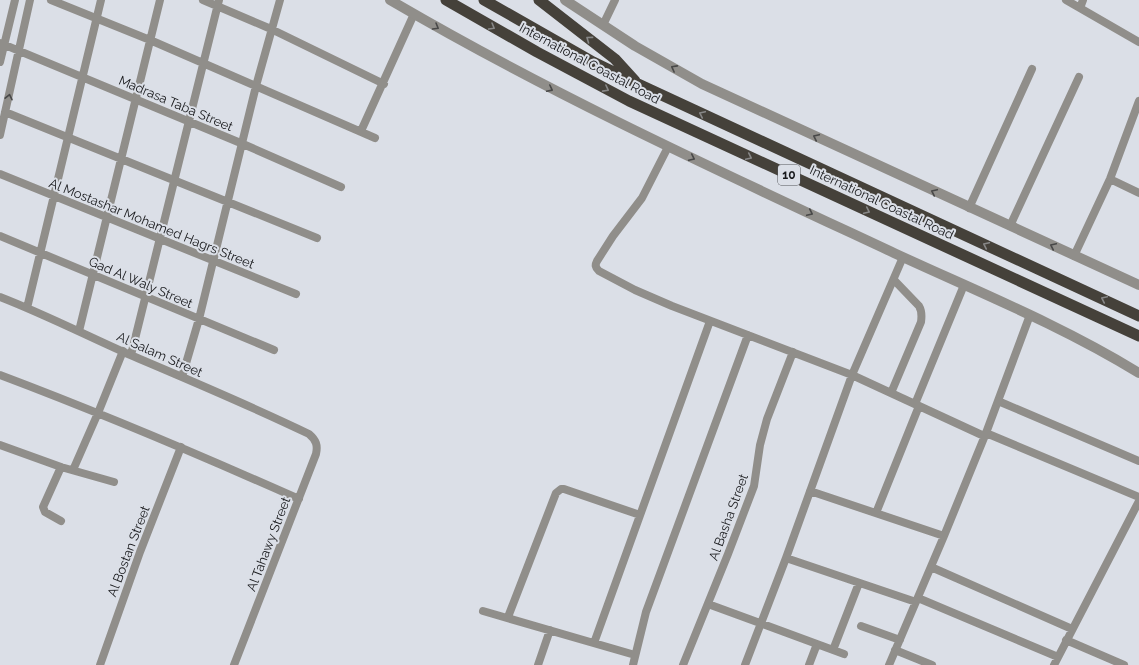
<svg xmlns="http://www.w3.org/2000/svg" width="1139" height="665" font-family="Raleway,sans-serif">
	<rect width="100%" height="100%" fill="#dbdfe7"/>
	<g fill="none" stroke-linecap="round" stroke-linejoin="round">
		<path stroke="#908e8a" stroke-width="8" d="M51 0 150 40 375 138
			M203 0 271 29 384 84
			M1066 0 1139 42
			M1080 8 1083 0
			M603 25 615 0
			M0 43 243 144 341 187
			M0 62 15 0
			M5 112 317 238
			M361 131 414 14
			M0 135 30 0
			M668 147 642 198 613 236 597 261C595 265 595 267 599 271L635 290 672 306 852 375 984 436
			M0 174 296 294
			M1110 179 1139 193
			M969 208 1032 69
			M1010 226 1079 77
			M0 236 274 350
			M1074 256 1110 179 1139 101
			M0 297C44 314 85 335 128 354 189 380 249 405 309 434 316 440 318 445 316 454L234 665
			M27 308 101 0
			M79 331 160 0
			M131 355 219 0
			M0 375C101 413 200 455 299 499
			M182 377 199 319 256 86 280 0
			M891 393 921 322C922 315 922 311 919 306L894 280
			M998 401 1139 461
			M915 404 964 285
			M986 433 1139 497
			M0 445 61 467 114 482
			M73 470 98 413 123 351
			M810 491 944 536
			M876 513 919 406
			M61 521 45 512 43 507 61 467
			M786 558 916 602
			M931 567 1072 629
			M918 598 1058 657
			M708 604 844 654
			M483 611 635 655
			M508 617 556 493 561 489H564L640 515
			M861 626 900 640
			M1066 640 1124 665
			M594 643 710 321
			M833 650 859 583
			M895 650 932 665
			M100 665 140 552 181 447
			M538 665 550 630
			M633 665 646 612 748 335
			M683 665 728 554 754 486 760 445 767 419 793 352
			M745 665 786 558 852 375 903 257
			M809 665 817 644
			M889 665 944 536 986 433 1030 315
			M1054 665 1139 501"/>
		<path stroke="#908e8a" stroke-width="10" d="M390 0C552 95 723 173 894 253 976 291 1061 325 1139 373
			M565 0 635 46 702 84 1139 285"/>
		<path stroke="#45413a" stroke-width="11" d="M446 0 537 52 629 101 1139 336
			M484 0 593 62 638 84 1139 316
			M539 0 615 59 635 81"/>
	</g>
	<defs><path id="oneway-chevron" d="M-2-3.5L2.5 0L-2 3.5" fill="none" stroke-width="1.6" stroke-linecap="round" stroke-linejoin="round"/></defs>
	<g stroke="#484848">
		<use href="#oneway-chevron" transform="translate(436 27) rotate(30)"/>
		<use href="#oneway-chevron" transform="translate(674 68) rotate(-152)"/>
		<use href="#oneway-chevron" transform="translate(550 89) rotate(27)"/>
		<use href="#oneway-chevron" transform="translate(9 97) rotate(-78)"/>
		<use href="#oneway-chevron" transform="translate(816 137) rotate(-155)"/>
		<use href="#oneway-chevron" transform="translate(692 158) rotate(25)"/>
		<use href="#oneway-chevron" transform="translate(934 192) rotate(-155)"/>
		<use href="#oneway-chevron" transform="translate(810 213) rotate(25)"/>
		<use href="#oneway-chevron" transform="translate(1053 246) rotate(-155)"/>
	</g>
	<g stroke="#888">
		<use href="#oneway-chevron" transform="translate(492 27) rotate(30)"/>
		<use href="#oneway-chevron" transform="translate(589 39) rotate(-144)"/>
		<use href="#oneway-chevron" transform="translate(606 89) rotate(28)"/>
		<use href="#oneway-chevron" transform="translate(702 114) rotate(-155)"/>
		<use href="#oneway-chevron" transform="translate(749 157) rotate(25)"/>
		<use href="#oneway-chevron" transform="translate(867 211) rotate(25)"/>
		<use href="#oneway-chevron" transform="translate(986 245) rotate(-155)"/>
		<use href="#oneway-chevron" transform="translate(1104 299) rotate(-155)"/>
	</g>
	<g text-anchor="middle" stroke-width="4" stroke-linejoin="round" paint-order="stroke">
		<rect fill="#dbdfe7" stroke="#525459" stroke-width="1" x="778" y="165" width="22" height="20" rx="3"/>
		<g font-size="12" font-weight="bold" fill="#18191c">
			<text x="789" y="179">10</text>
		</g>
		<g font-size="13" fill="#18191c" stroke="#dbdfe7">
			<text transform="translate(590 63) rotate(28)" y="5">International Coastal Road</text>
			<text transform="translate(176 103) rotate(23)" y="5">Madrasa Taba Street</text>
			<text transform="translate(882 202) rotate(25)" y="5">International Coastal Road</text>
			<text transform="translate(152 223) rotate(22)" y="5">Al Mostashar Mohamed Hagrs Street</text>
			<text transform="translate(141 282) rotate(23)" y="5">Gad Al Waly Street</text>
			<text transform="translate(160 354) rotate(24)" y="5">Al Salam Street</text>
			<text transform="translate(728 517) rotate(-70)" y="5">Al Basha Street</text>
			<text transform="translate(268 544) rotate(-69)" y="5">Al Tahawy Street</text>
			<text transform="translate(128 551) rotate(-69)" y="5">Al Bostan Street</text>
		</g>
	</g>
</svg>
